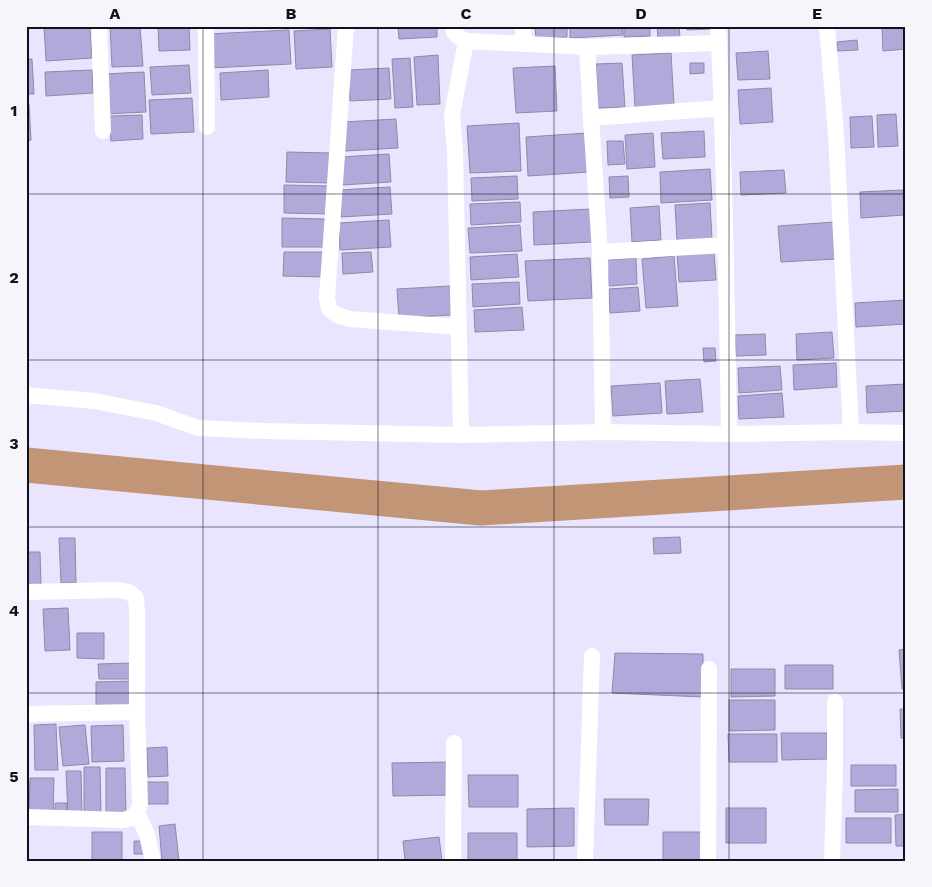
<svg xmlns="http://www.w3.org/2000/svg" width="932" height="887" font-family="'Work Sans',sans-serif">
	<rect width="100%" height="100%" fill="#e9e5fe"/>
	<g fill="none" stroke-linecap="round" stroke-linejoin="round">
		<path stroke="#c39577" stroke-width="35" d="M26 465 481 508 906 482"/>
	</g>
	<path fill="#b2a9db" stroke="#8e89a6" d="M44 26H90L92 58 46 61Z
		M110 26H140L143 66 112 67Z
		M158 26H189L190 50 159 51Z
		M398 26H437V37L399 39Z
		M535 26H567V37L536 39Z
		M570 26H622L623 35 570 38Z
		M624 26H650V36L624 37Z
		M657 26H679L680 37 658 38Z
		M687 26H710V29L687 30Z
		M906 27V49L883 51 882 28Z
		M330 29 332 67 296 69 294 31Z
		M289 30 291 64 210 68 208 34Z
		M857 40 858 50 837 51V42Z
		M768 51 770 79 738 80 736 53Z
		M671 53 674 105 635 107 632 55Z
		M438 55 440 104 417 105 414 57Z
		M410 58 413 107 395 108 392 59Z
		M26 59H32L34 94H26Z
		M622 63 625 107 598 108 596 64Z
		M690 63H704V73L690 74Z
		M189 65 191 93 152 95 150 67Z
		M555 66 557 111 516 113 513 68Z
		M389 68 391 99 350 101 348 70Z
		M92 70 93 93 46 96 45 72Z
		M268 70 269 97 221 100 220 73Z
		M144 72 146 112 105 114 103 74Z
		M771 88 773 122 740 124 738 90Z
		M192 98 194 132 151 134 149 100Z
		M26 104H29L31 140 26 141Z
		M896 114 898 146 878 147 877 115Z
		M142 115 143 139 111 141 109 116Z
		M872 116 874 147 851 148 850 117Z
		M396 119 398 148 345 151 344 122Z
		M519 123 521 171 470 173 467 126Z
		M704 131 705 157 663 159 661 133Z
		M587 133 589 172 528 176 526 137Z
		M653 133 655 167 627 169 625 135Z
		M607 141H623L625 164 608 165Z
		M287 152 331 153V183L286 182Z
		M389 154 391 182 342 185 340 157Z
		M710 169 712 200 661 203 660 172Z
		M784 170 786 193 741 195 740 172Z
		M517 176 518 199 472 201 471 178Z
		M628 176 629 197 610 198 609 177Z
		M284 185 330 186 329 214 284 213Z
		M390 187 392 214 341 217 340 190Z
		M903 190 904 215 861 218 860 192Z
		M520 202 521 222 471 225 470 204Z
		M710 203 712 239 677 241 675 205Z
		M659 206 661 240 632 242 630 208Z
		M590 209 592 242 534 245 533 212Z
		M282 218 325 219V247H282Z
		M389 220 391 247 340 250 339 223Z
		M835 222 836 259 781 262 778 226Z
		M520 225 522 251 470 253 468 228Z
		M284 252H326L325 277 283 276Z
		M371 252 373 272 343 274 342 253Z
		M714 252 716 280 679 282 677 254Z
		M517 254 519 277 471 280 470 257Z
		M674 256 678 306 646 308 642 259Z
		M590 258 592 298 528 301 525 261Z
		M636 258 637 284 609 286 607 260Z
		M519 282 520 304 473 307 472 284Z
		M450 286 451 315 399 318 397 289Z
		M638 287 640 311 610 313 609 289Z
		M906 300V324L856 327 855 303Z
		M522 307 524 330 475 332 474 310Z
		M832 332 834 358 797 360 796 334Z
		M765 334 766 355 736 356 735 335Z
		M703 348H715L716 361 704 362Z
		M836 363 837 387 794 390 793 365Z
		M780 366 782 390 739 393 738 368Z
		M700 379 703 412 667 414 665 381Z
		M660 383 662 413 613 416 611 386Z
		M906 384V411L867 413 866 386Z
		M782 393 784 417 739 419 738 396Z
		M680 537 681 553 654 554 653 538Z
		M59 538H75L76 583H61Z
		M26 552H40L41 585H26Z
		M68 608 70 650 45 651 43 609Z
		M77 633H104V659L77 658Z
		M906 649V689H902L899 650Z
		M615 653 703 654V697L612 693Z
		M131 663V679H99L98 664Z
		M785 665H833V689H785Z
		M731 669H775V696L731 697Z
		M133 681V707H96V682Z
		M729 700H775V730L729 731Z
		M900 709H906V738H901Z
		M56 724 58 770H35L34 725Z
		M85 725 89 764 63 766 59 727Z
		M123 725 124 761 92 762 91 726Z
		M781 733H827V759L782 760Z
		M728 734H777V762H729Z
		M167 747 168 776 148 777 147 748Z
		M450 762 451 795 393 796 392 763Z
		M851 765H896V786H851Z
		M84 767H100L101 814H84Z
		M106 768H125L126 815H106Z
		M26 769H28L29 788H26Z
		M66 771H81L82 815H68Z
		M468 775H518V807H469Z
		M30 778H54L53 815H29Z
		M146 782H168V804H146Z
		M898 789V812H855V790Z
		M26 790H29V809H26Z
		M604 799H649L648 825H605Z
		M55 803H67V816L55 815Z
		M574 808V846L527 847V809Z
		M726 808H766V843H726Z
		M906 814V846H896L895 815Z
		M846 818H891V843H846Z
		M175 824 179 861H162L159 826Z
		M92 832H122V861H92Z
		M663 832H703V861H663Z
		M468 833H517V861H468Z
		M439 837 442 861H405L403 841Z
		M134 841H146V854H134Z"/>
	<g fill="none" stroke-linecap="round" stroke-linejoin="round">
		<path stroke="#fff" stroke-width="16" d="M99 26 103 131
			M206 26 207 127
			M346 26 327 298 329 309 337 315 350 319 459 327
			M453 26C453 34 459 38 466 41L587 47 719 43C725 173 727 303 729 434
			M523 26 524 43
			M718 26 719 43
			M827 26 836 135 851 432
			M587 47 591 118 600 252 603 432
			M591 118 722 108
			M600 252 726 245
			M26 395 94 401 156 413 198 428 264 431 461 435 603 432 729 434 851 432 906 433
			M461 435 455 151 452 115 466 41
			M26 592 118 590 129 592 136 598 137 610V712L140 804C137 814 135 817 124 820L26 817
			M26 714 137 712
			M137 812 147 835 153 861
			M453 861 454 743
			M585 861 592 656
			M708 861 709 669
			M832 861 835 769V702"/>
	</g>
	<path fill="none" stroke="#12101b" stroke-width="1" stroke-opacity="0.55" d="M203 26V861M378 26V861M554 26V861M729 26V861M26 194H906M26 360H906M26 527H906M26 693H906"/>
	<rect width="932" height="887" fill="none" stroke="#f6f5fb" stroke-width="55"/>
	<rect x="28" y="28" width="876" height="832" fill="none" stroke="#12101b" stroke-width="2"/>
	<g font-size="16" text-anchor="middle" font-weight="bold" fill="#12101b">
		<text x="115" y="19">A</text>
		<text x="291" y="19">B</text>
		<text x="466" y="19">C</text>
		<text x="641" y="19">D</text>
		<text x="817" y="19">E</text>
		<text x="14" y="116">1</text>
		<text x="14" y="283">2</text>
		<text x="14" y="449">3</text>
		<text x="14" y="616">4</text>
		<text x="14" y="782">5</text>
	</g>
</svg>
